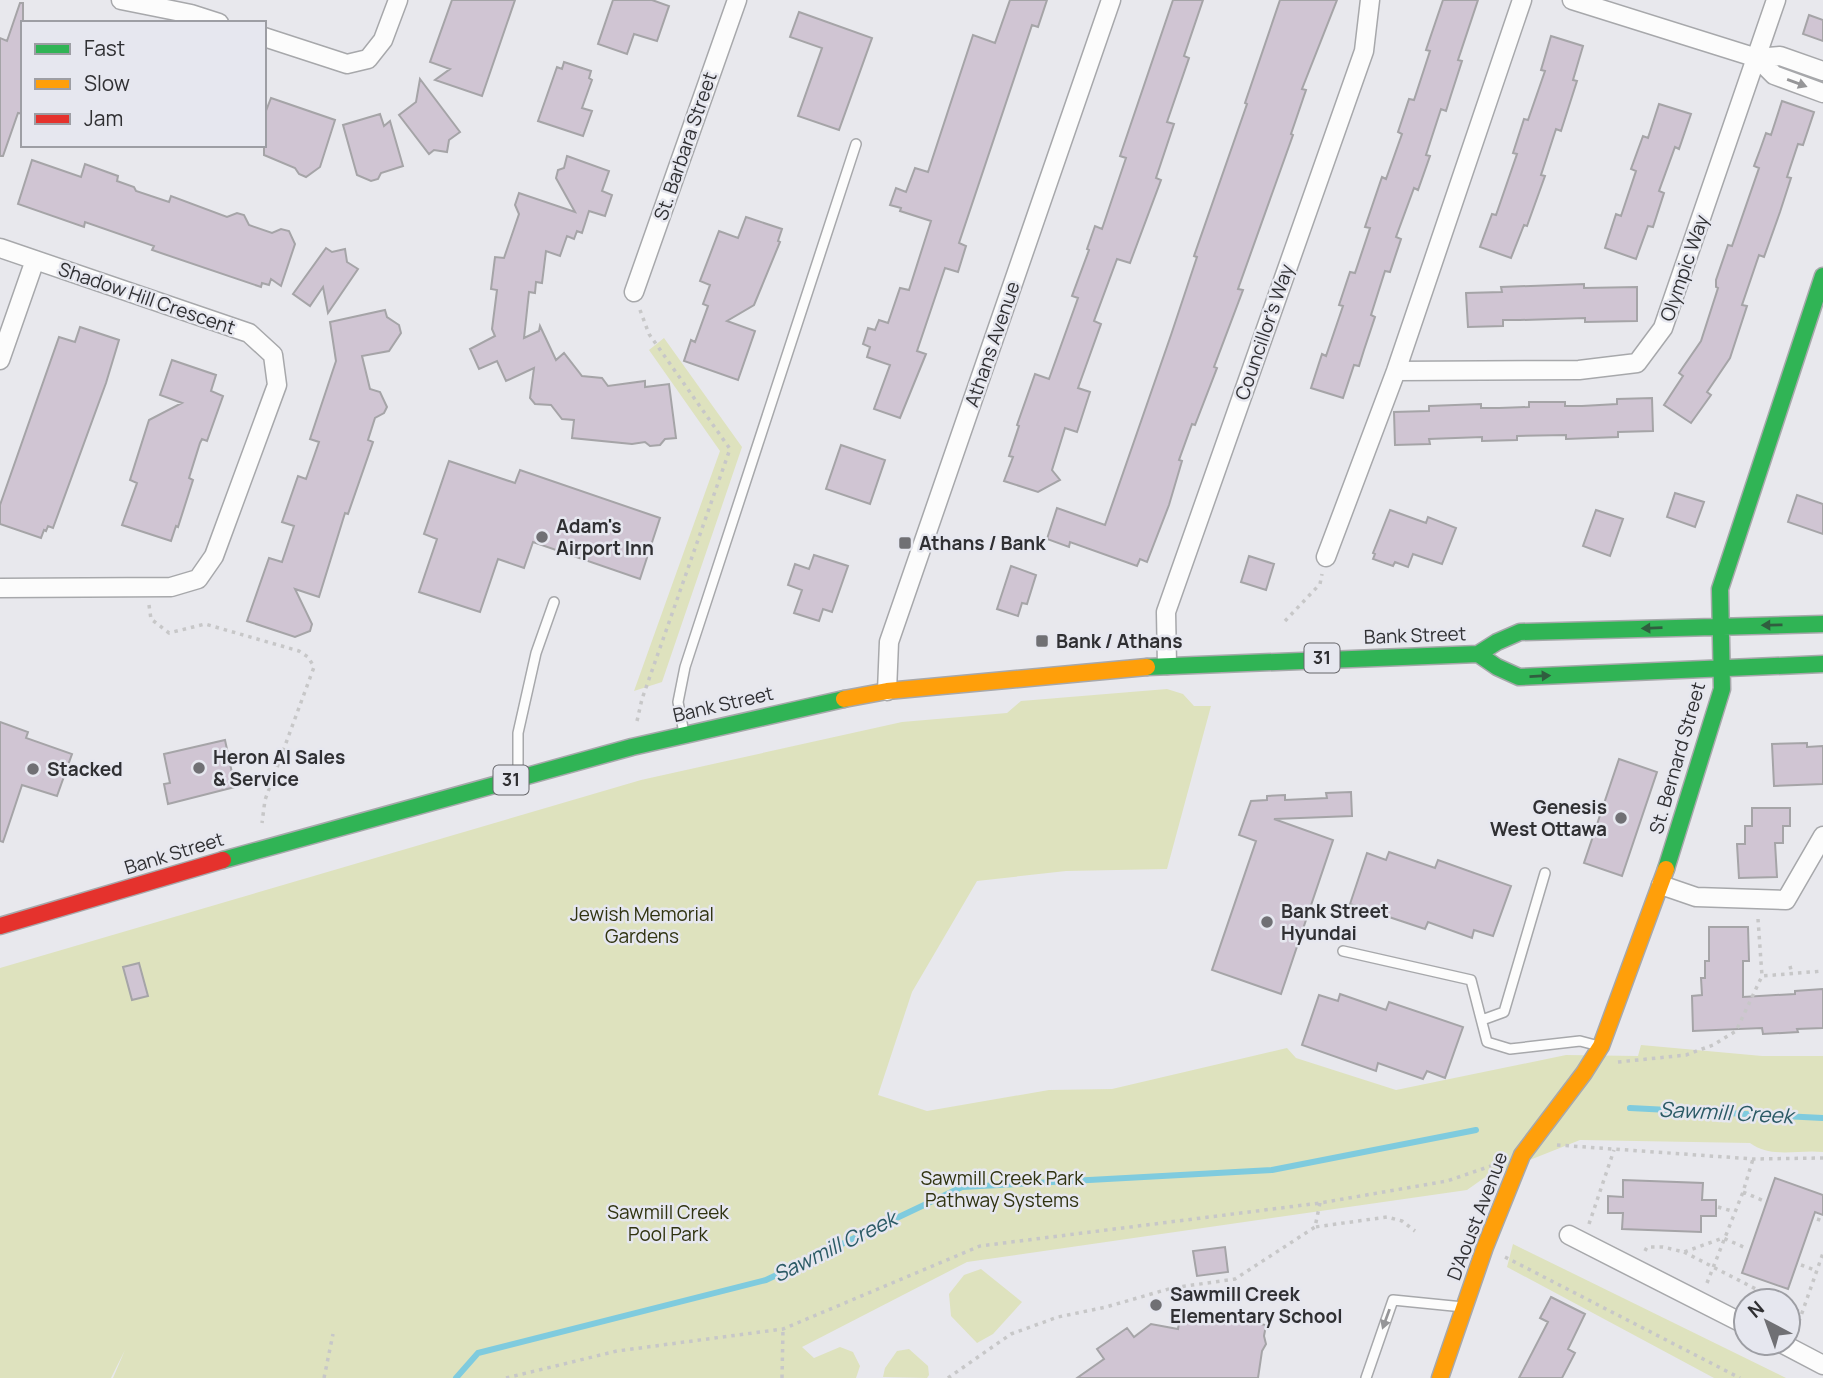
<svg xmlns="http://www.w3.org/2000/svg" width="1823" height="1378" font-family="Manrope,sans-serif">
	<rect width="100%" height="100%" fill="#e8e8ed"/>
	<path fill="#dee2be" d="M664 338 742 447 662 682 634 691 720 451 649 350Z
		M1167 689 1183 694 1194 706H1211L1167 869 1066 871 977 881 912 992 878 1095 927 1111 1049 1090 1112 1089 1287 1048 1296 1058 1396 1090 1566 1055 1638 1056 1641 1045 1762 1056H1823V1152C1799 1149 1771 1159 1750 1143L1580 1140 1484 1178 1467 1190 967 1262 802 1347 814 1358 840 1347 853 1352 860 1366 856 1378H113L125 1350 111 1378H0V968L641 780 902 722 1007 713 1021 701Z
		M1513 1244 1786 1378H1714L1507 1267Z
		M981 1269 1022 1302 993 1334 977 1343 951 1316 949 1294 964 1275Z
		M909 1349 928 1366 929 1375 927 1378 883 1377 885 1368 897 1351Z"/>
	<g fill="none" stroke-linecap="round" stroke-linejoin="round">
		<path stroke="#7fcbde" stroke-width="6" d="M1630 1108 1823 1118
			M456 1378 478 1353 766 1280 962 1187 1272 1170 1476 1130"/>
	</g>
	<path fill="#d0c5d3" stroke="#a5a4a7" stroke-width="2" d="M452 0H515L482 96 435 80 450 69 430 62Z
		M613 0H652L669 6 657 41 634 34 627 54 598 44Z
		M1010 0H1047L1038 27 1032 25 959 243 966 246 958 272 945 268 917 351 926 354 900 418 874 409 890 365 867 357 870 347 863 344 868 328 875 330 879 320 888 323 900 288 909 290 931 221 900 211 901 208 890 205 896 188 906 192 915 168 928 172 973 35 995 43Z
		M1173 0H1203L1184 56 1189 58 1167 122 1174 124 1156 178 1161 180 1130 263 1117 259 1094 321 1101 324 1078 388 1090 392 1077 432 1065 428 1052 470 1060 480 1038 492 1004 481 1013 457 1009 456 1019 426 1017 425 1035 374 1049 379 1078 298 1072 296 1089 250 1087 249 1095 226 1102 229 1126 158 1120 156Z
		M1280 0H1337L1302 89 1306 90 1291 134 1293 135 1238 289 1243 290 1214 367 1217 368 1195 425 1192 424 1179 460 1182 461 1169 505 1147 562 1140 559 1137 566 1070 542 1069 547 1047 539 1057 508 1105 525 1171 335 1197 257 1194 256 1247 104 1245 103Z
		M1443 0H1478L1458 60 1462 61 1451 95 1446 111 1441 109 1426 155 1430 156 1418 190 1414 188 1396 237 1401 239 1390 272 1385 271 1371 315 1375 317 1364 350 1359 366 1354 365 1343 398 1311 388 1322 354 1326 356 1343 306 1339 305 1350 272 1355 273 1370 228 1365 227 1382 177 1386 179 1402 134 1398 132 1409 99 1414 100 1430 51 1426 50Z
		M20 3H23V114L18 113 3 156H0V38L7 41Z
		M799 12 872 38 839 130 798 116 822 48 790 37Z
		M1809 15 1823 20V41L1803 34Z
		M1551 36 1583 46 1573 80 1577 81 1561 131 1556 129 1541 175 1545 176 1527 226 1524 225 1511 258 1480 247 1492 214 1496 215 1517 154 1513 153 1524 119 1528 120 1545 71 1541 70Z
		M564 62 591 71 589 78 592 80 582 108 592 111 583 136 538 121 557 67 562 69Z
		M420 79 460 132 449 140 447 152 434 150 429 154 399 115 416 102Z
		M271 98 335 120 320 167 306 177 299 174 295 168 264 155V116Z
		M1782 101 1814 112 1803 145 1798 144 1787 177 1791 178 1780 212 1764 257 1759 255 1742 305 1747 306 1730 358 1707 392 1711 395 1691 423 1664 405 1683 376 1679 373 1701 341 1718 288 1716 287V280L1728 245 1732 246 1759 168 1754 166 1760 150 1766 133 1771 135Z
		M1659 104 1691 114 1679 149 1675 147 1659 191 1664 193 1653 227 1648 226 1636 259 1605 248 1616 214 1621 216 1636 171 1631 169 1643 136 1648 138Z
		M380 114 384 126 390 121 403 166 381 173 378 179 371 181 357 175 343 125Z
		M567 156 609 171 602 191 612 195 605 216 589 211 582 233 577 231 574 239 567 236 560 256 546 251 542 283 536 282 535 293 529 292 524 338 539 331 540 326 556 360 564 353 582 376 602 378 608 386 645 381V387L669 384 676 438 665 439 660 445 650 446 645 442 632 444 572 438 574 420 562 419 551 405 535 404 530 398 534 368 506 381 497 361 479 369 470 349 495 336 492 329 497 290 491 289 495 257 504 258 519 214 515 205 519 193 575 212 556 178 558 170 564 168Z
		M32 160 81 177 85 164 118 176 117 181 134 187 136 191 169 202 171 196 227 217 237 213 244 215 249 225 272 233 281 229 289 231 295 244 281 286 271 279 269 285 262 283 261 287 152 250 154 246 85 222 84 227 18 204Z
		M746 217 782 229 778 241 780 242 754 305 727 321 755 331 738 380 684 361 691 340 695 342 708 306 703 304 710 285 700 281 719 231 738 238Z
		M326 248 332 252 345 249 347 262 358 269 328 313 323 287 310 306 293 294Z
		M1584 284V288L1637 287V321L1585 322V318L1520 320H1503V326L1468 327 1466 293 1502 292 1501 287Z
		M385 310 387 317 399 325 401 333 389 351 362 356 370 389 380 392 387 407 384 413 375 418 368 440 373 442 348 514 345 513 319 597 295 589 312 624 310 631 295 637 247 621 269 558 282 562 294 526 282 522 298 476 306 479 319 442 310 439 336 361 330 322Z
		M80 327 119 340 106 383 53 528 48 526 46 531 44 530 41 538 0 524V505L59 337 75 342Z
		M172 360 216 375 211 391 223 396 207 441 202 439 200 443 189 478 193 480 178 527 176 526 171 541 122 525 137 483 130 480 149 420 182 403 160 395Z
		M1652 398 1653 431 1618 432V437L1566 439V435L1517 436V440L1482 441V437L1429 439 1430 444 1395 445 1394 412 1429 411V406L1481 404V408H1499L1529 407V402H1565V406H1582L1617 404V399Z
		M841 445 885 460 870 504 826 489Z
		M449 461 515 483 520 470 660 518 640 579 533 542 524 568 498 559 480 612 419 592 437 539 424 534Z
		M1675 493 1704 502 1695 527 1667 517Z
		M1797 495 1823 504V534L1788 522Z
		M1390 510 1426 523 1428 517 1456 528 1442 564 1413 554 1408 567 1395 562 1393 566 1373 559 1375 554 1373 553Z
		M1596 510 1623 519 1610 556 1583 546Z
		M814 555 848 566 832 612 823 609 819 621 794 613 802 590 788 585 795 564 809 569Z
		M1249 556 1274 564 1266 590 1241 582Z
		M1011 566 1036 575 1027 604 1022 603 1018 616 997 609Z
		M0 722 28 732 26 738 72 754 57 796 22 785 3 842 0 841Z
		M225 740 235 787 168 804 164 784 170 783 164 754Z
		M1807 743V747L1823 746V784L1774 786 1772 744Z
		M1619 759 1657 772 1622 876 1584 863Z
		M1351 792 1352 816 1274 819 1333 840 1281 994 1212 970 1256 841 1239 835 1251 801 1267 800V796L1285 795V800L1327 798 1326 793Z
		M1752 808H1790V826H1783V843H1775L1777 877 1739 878 1737 844H1745V826H1752Z
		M1389 852 1435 868 1438 860 1511 886 1493 936 1474 930 1472 938 1428 922 1425 929 1350 904 1367 853 1386 860Z
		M1709 927H1748L1749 961H1743V997L1795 994V991L1823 989V1028L1797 1029 1798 1032 1763 1034 1762 1028 1693 1031 1692 996 1702 995 1701 978H1705V961H1709Z
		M139 963 148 996 132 1000 123 967Z
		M1340 994 1386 1010 1389 1002 1463 1027 1445 1078 1427 1071 1423 1079 1378 1063 1376 1071 1302 1045 1319 995 1338 1001Z
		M1775 1178 1823 1195V1215L1815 1212 1788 1289 1742 1273Z
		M1623 1180 1703 1183 1702 1200H1716V1216H1701V1232L1622 1229 1623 1213H1608V1196L1623 1197Z
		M1225 1247 1228 1272 1197 1276 1193 1251Z
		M1551 1297 1585 1314 1568 1349 1575 1353 1562 1378H1519L1548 1322 1540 1318Z
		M1181 1311 1266 1325 1264 1336 1266 1344 1262 1351 1258 1378H1077L1104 1359 1097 1349 1127 1328 1134 1337 1151 1324 1178 1329Z"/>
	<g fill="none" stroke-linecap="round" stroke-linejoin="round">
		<g stroke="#a7a8ab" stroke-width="12">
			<path id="lane" d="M684 733 678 702 685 667 856 144
				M518 777V733L536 653 554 602
				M1343 951 1471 980 1487 1042 1510 1049 1580 1041 1599 1046
				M1482 1020 1504 1012 1545 873
				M1366 1378 1393 1300 1463 1307"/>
		</g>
		<g stroke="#a7a8ab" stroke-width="21">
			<path id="street" d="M121 0 191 14 219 23
				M1572 0 1757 58
				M264 37 347 64 368 59 383 40 398 0
				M1823 71 1780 56 1757 58 1774 75 1823 93
				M0 248 249 333 273 355 277 385 214 556 198 579 171 587 0 588
				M634 292 737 0
				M0 360 35 260
				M1396 371 1579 370 1637 363 1663 328 1776 0
				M1326 557 1396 371 1522 0
				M1167 665 1166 612 1364 51 1370 0
				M887 691 889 642 1111 0
				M1661 885 1696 897 1786 900 1823 836
				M1569 1235 1746 1325
				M1781 1343 1823 1365"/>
		</g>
		<g stroke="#a7a8ab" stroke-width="19">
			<path id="fast" d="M1478 654 1497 667 1519 677 1823 664
				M1147 667 1478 654 1497 642 1520 632 1823 624
				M223 860 632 747 844 699
				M1666 869 1722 689 1720 589 1823 276"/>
		</g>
		<g stroke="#a7a8ab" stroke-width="19">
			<path id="slow" d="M844 699 887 691 1147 667
				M1440 1378 1485 1247 1522 1155 1584 1073 1601 1046 1666 869"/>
		</g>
		<g stroke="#a7a8ab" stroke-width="19">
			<path id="jam" d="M0 926 223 860"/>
		</g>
		<path stroke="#c7c7c8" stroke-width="3.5" stroke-dasharray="3.5 5" stroke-linecap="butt" d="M149 605 151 619 169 633 205 624 299 651 308 657 314 667 265 800 262 823
			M1285 621 1320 584 1322 574
			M637 721 642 699 730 449 649 334 640 310
			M1758 919 1762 976
			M1790 966 1792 974
			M1618 1062 1686 1055 1713 1045 1736 1031 1762 976 1823 971
			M1557 1145 1753 1159 1823 1158
			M1743 1192 1764 1201
			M1320 1203 1315 1227 1387 1217 1402 1221 1415 1231
			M1718 1207 1732 1211
			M1817 1219 1823 1221
			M1589 1224 1614 1150
			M1645 1251 1647 1247H1663L1684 1252 1723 1238 1746 1248
			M1684 1252 1779 1301
			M1505 1257 1740 1378
			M1801 1265 1817 1271
			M1707 1283 1743 1192 1753 1159
			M1788 1306 1802 1313
			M1796 1330 1823 1253
			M324 1378 333 1334
			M506 1378 617 1351 783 1329 980 1246 1320 1203 1447 1181 1491 1166
			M782 1378 783 1329
			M948 1378 1011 1334 1058 1317 1106 1307 1172 1288 1235 1279 1315 1227"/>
		<use href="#lane" stroke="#fcfcfc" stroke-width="9"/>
		<use href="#street" stroke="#fcfcfc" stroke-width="18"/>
		<use href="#fast" stroke="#30b455" stroke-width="16"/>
		<use href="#slow" stroke="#ff9f0a" stroke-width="16"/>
		<use href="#jam" stroke="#e5322d" stroke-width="16"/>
	</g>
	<defs><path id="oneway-solid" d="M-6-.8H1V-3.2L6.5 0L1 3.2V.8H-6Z" transform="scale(1.75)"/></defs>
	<g fill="#969698">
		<use href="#oneway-solid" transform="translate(1797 83) rotate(20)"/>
		<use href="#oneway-solid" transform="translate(1386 1319) rotate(110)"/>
	</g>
	<g fill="#305e3f">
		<use href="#oneway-solid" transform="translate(1772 625) rotate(179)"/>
		<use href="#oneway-solid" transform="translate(1652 628) rotate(178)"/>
		<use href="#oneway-solid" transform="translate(1540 676) rotate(-3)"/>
	</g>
	<g fill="#707074" stroke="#e6e7ef" stroke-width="2.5">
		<circle cx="542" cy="537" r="7"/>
		<rect x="898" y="536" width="14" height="14" rx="3.5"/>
		<rect x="1035" y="634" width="14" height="14" rx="3.5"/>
		<circle cx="199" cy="768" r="7"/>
		<circle cx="33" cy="769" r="7"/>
		<circle cx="1621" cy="818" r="7"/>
		<circle cx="1267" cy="922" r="7"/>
		<circle cx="1156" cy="1305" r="7"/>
	</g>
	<g text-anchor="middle" stroke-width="5" stroke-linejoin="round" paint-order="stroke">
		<g fill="#e6e7ef" stroke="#67676b" stroke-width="2">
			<rect x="1304.5" y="643.5" width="35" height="29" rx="5"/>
			<rect x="493.5" y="765.5" width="35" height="29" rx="5"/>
		</g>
		<g font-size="18" font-weight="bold" fill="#303033">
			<text x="1322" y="664">31</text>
			<text x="511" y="786">31</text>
		</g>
		<g font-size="19" fill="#303033" stroke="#e6e7ef">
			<text transform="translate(685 146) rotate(-71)" y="7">St. Barbara Street</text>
			<text transform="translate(1684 268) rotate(-71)" y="7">Olympic Way</text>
			<text transform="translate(147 298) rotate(19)" y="7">Shadow Hill Crescent</text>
			<text transform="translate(1264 332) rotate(-71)" y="7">Councillor's Way</text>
			<text transform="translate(992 344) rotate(-71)" y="7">Athans Avenue</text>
			<text transform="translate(1415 635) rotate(-2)" y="7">Bank Street</text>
			<text transform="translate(723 704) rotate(-13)" y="7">Bank Street</text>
			<text transform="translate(1677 758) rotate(-74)" y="7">St. Bernard Street</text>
			<text transform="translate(174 853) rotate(-17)" y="7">Bank Street</text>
			<text transform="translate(1477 1216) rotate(-69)" y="7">D'Aoust Avenue</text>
		</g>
		<g font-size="19" font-weight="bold" fill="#303033" stroke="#e6e7ef" text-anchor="start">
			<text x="556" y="533">Adam's<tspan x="556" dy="22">Airport Inn</tspan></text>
			<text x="919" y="550">Athans / Bank</text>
			<text x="1056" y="648">Bank / Athans</text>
			<text x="213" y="764">Heron Al Sales<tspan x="213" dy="22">&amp; Service</tspan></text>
			<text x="47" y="776">Stacked</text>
			<text x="1607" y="814" text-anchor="end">Genesis<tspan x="1607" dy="22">West Ottawa</tspan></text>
			<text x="1281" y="918">Bank Street<tspan x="1281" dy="22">Hyundai</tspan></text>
			<text x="1170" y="1301">Sawmill Creek<tspan x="1170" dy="22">Elementary School</tspan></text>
		</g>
		<g font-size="19" fill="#303310" stroke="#e6e7ef">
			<text x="642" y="921">Jewish Memorial<tspan x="642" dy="22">Gardens</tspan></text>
			<text x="1002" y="1185">Sawmill Creek Park<tspan x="1002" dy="22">Pathway Systems</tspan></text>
			<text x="668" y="1219">Sawmill Creek<tspan x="668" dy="22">Pool Park</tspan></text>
		</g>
		<g font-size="21" font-style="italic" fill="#2b5a65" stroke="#e6e7ef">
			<text transform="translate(1726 1113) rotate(3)" y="7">Sawmill Creek</text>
			<text transform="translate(835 1247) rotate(-26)" y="7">Sawmill Creek</text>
		</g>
	</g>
	<rect x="21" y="21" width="245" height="126" fill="#e6e7ef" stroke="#9d9ea4" stroke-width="2"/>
	<rect x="35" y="44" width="35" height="10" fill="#30b455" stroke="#9d9ea4" stroke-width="2"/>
	<text x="84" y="56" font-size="21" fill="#303033">Fast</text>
	<rect x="35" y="79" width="35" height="10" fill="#ff9f0a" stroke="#9d9ea4" stroke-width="2"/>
	<text x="84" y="91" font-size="21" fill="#303033">Slow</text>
	<rect x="35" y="114" width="35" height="10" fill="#e5322d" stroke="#9d9ea4" stroke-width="2"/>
	<text x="84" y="126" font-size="21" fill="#303033">Jam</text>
	<g transform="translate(1767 1322) rotate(319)"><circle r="33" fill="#e6e7ef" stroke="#9d9ea4" stroke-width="2"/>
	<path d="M0-5L12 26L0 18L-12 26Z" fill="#707074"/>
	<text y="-10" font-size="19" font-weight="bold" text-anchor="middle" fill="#303033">N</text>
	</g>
</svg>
